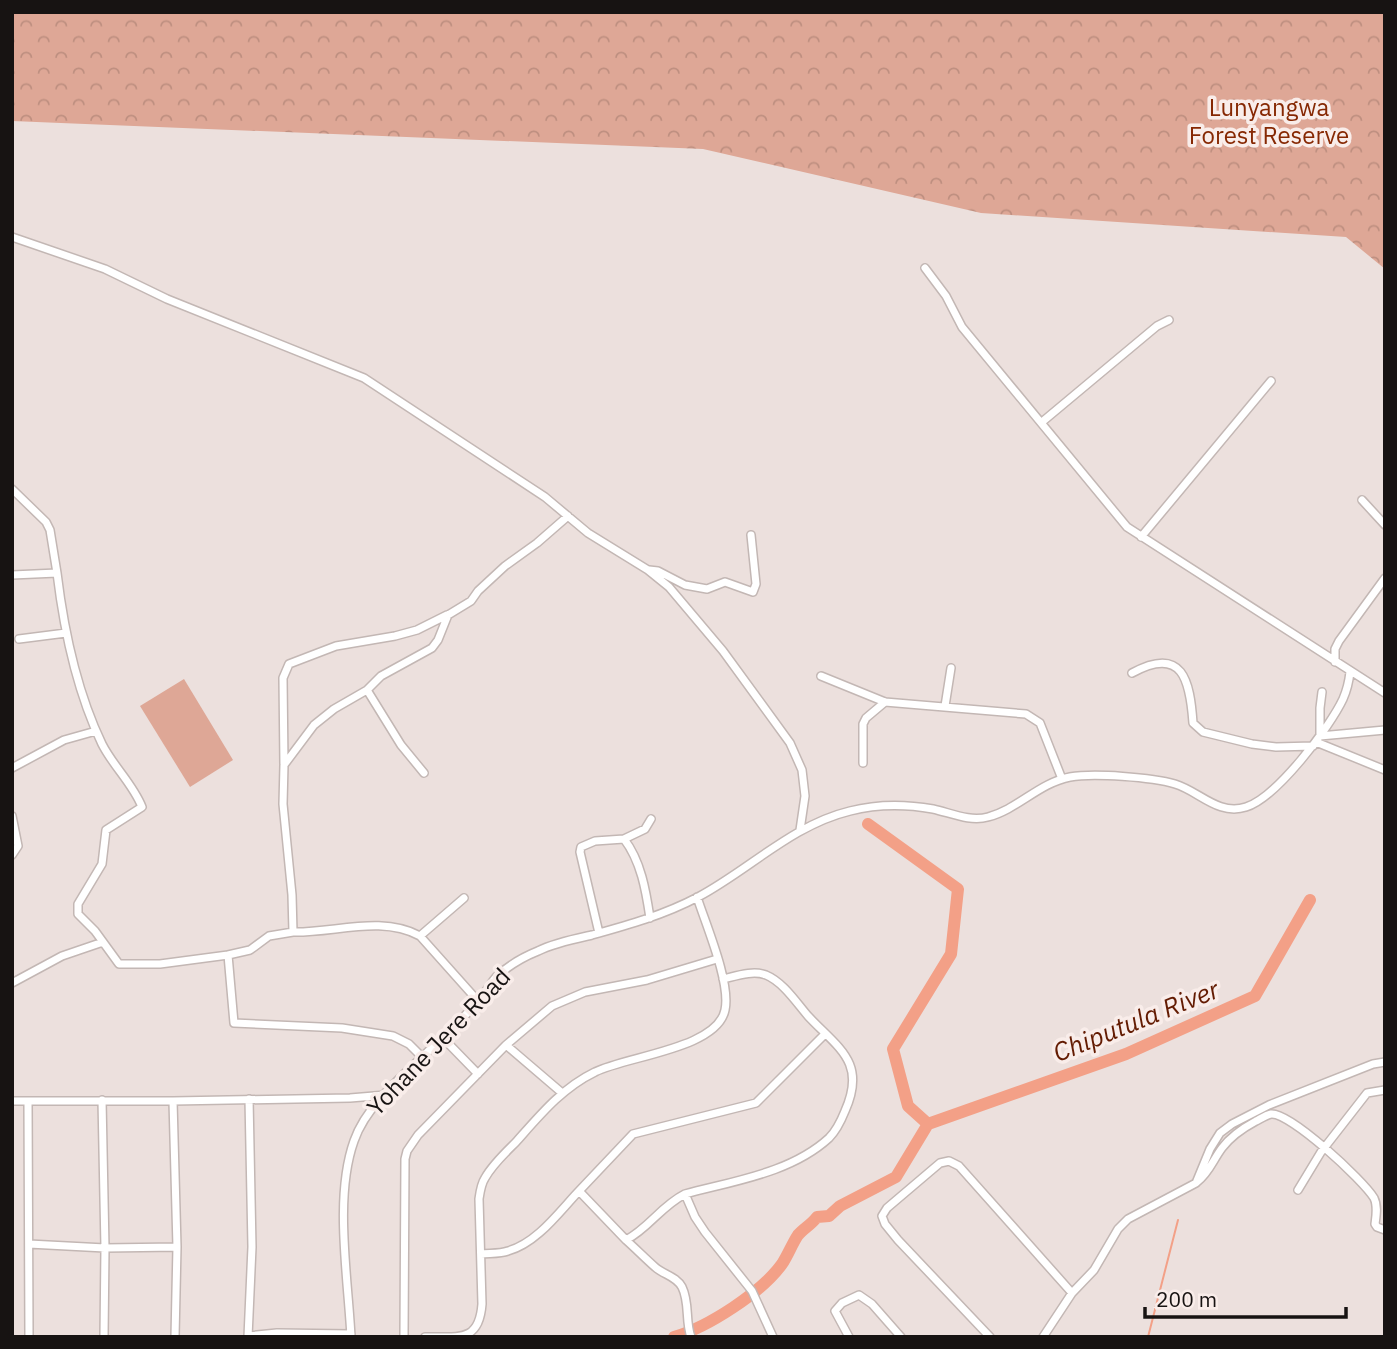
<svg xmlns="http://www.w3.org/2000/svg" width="1397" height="1349" font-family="'IBM Plex Sans',sans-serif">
	<defs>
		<pattern id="forest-crowns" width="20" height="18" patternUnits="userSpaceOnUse" patternTransform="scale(1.75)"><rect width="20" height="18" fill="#dea796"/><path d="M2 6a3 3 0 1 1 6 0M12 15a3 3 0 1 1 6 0" fill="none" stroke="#be8f80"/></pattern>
	</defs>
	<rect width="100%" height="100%" fill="#ece0dd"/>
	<path fill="url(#forest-crowns)" d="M12 12H1385V269L1346 237 981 213 703 149 12 121Z"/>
	<path fill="#dea796" d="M184 679 233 760 190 787 140 706Z"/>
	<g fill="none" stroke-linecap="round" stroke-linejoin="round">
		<path stroke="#f3a087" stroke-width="2" d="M1148 1337 1178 1220"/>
		<path stroke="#f3a087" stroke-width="12" d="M868 824 958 889 951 954 893 1049 908 1106 928 1124
			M674 1337C708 1327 761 1293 782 1264 788 1255 792 1244 798 1235 804 1228 811 1225 817 1217L829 1216 840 1206 896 1177 928 1124 1126 1054 1255 996 1310 900"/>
		<g stroke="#c3b7b4" stroke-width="10">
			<path id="minor" d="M12 237 105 269 167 299 364 378 545 497 588 533 648 570 669 587 723 651 790 743 802 770 805 796 800 830
				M925 268 946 296 962 327 1127 527 1385 693
				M1042 422 1157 326 1169 320
				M12 489 46 522 50 530 57 573
				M1362 500 1385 525
				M1141 537 1271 381
				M649 570 658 571 685 585 707 589 725 582 753 592 756 584 751 535
				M12 575 57 573C64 631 76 690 102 744 113 766 133 784 142 807L106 830 102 864 78 904V914L95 931 119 964H160L228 955
				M19 639 66 633
				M1335 662V649L1339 641 1385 578
				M1132 673C1183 645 1190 681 1193 723L1203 732 1252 744 1276 747 1313 746
				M821 676 885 702 1026 714 1040 723 1062 779
				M367 690 401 745 424 773
				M1322 692 1320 708V736L1385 730
				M945 706 951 668
				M1316 742 1385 770
				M863 763V724L866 718 885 702
				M284 764 283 678 289 664 336 646 395 636 417 630 447 615
				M12 768 64 740 96 731
				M12 816 18 846 12 855
				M624 839 645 829 651 819
				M293 932 269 936 250 950 228 955 234 1023 342 1028 393 1036 409 1044 423 1058
				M599 933 580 852 581 847 595 841 624 839C641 861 646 891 650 918
				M420 936 464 898
				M12 983 62 956 103 942
				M478 1001 420 936C381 915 335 933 293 932L292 895 283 804 284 765 314 725 334 709 367 690 381 676 432 648 438 640 448 615 471 601 478 591 505 566 537 543 568 516
				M443 1038 478 1074
				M506 1045 561 1092
				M102 1100 105 1248 104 1337
				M12 1101H173L350 1098 386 1095
				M28 1101 29 1337
				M1197 1182C1209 1173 1213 1160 1222 1148 1231 1136 1243 1128 1256 1121 1260 1119 1266 1115 1271 1114 1290 1112 1363 1180 1374 1198 1378 1206 1376 1216 1375 1224L1377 1227 1385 1230
				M1298 1190 1321 1152 1367 1093 1385 1090
				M579 1191 633 1134 756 1103 825 1034
				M685 1194 695 1217 705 1232 752 1291 773 1337
				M626 1240C636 1249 646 1259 655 1267 664 1275 676 1276 682 1287 690 1303 685 1321 691 1337
				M29 1244 105 1248 177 1247 173 1101
				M481 1254C489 1253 500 1254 508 1251 537 1243 559 1212 579 1191L626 1240C649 1228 661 1206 685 1194 733 1181 791 1173 829 1138 837 1130 841 1121 845 1111 867 1062 838 1048 808 1016 796 1002 783 982 766 975 753 970 736 976 723 979
				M248 1336 277 1333 351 1334
				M175 1337 177 1247
				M248 1337 252 1247 249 1099
				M351 1337C348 1277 334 1197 354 1141 368 1100 415 1066 445 1035 457 1024 469 1012 479 1000 485 993 490 984 496 977 508 966 523 957 538 951 554 943 574 939 592 935 628 925 664 915 698 897 749 870 792 825 850 811 877 804 905 804 933 809 951 813 970 822 988 817 1018 809 1039 783 1070 777 1093 773 1152 777 1175 784 1199 791 1218 816 1246 807 1276 798 1330 727 1343 699 1347 690 1349 681 1350 672
				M404 1337 405 1159 407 1151 418 1135 506 1045 552 1006 585 992 647 980 717 959
				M425 1337C457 1336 479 1344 482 1304L479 1199C480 1192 481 1184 485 1178 492 1165 505 1153 516 1142 540 1115 562 1088 595 1072 626 1056 717 1049 725 1010 731 983 706 925 697 897
				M849 1337 835 1311 842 1303 859 1295 872 1304 901 1337
				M990 1337 898 1240 885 1224 882 1216 887 1208 940 1163 949 1161 959 1166 1072 1293
				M1043 1337 1072 1293 1094 1270 1118 1229 1128 1219 1196 1183 1210 1149 1220 1133 1232 1124 1269 1105 1373 1064 1385 1062"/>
		</g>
		<use href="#minor" stroke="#fff" stroke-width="7"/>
	</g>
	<g text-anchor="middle" stroke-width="7" stroke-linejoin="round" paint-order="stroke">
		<g font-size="24" fill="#862803" stroke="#f9edea">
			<text x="1269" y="116">Lunyangwa<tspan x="1269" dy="28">Forest Reserve</tspan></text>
		</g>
		<g font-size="24" fill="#171312" stroke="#f9edea">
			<text transform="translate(439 1042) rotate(-46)" y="8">Yohane Jere Road</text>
		</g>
		<g font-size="26" font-style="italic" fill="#631b02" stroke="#f9edea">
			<text transform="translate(1136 1021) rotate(-22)" y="9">Chiputula River</text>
		</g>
	</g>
	<rect width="1397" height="1349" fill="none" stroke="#171312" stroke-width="28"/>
	<path d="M1145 1307v10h201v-10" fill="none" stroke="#171312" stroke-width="3.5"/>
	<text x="1156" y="1307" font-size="21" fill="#171312" stroke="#f9edea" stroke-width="5" paint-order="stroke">200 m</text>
</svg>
